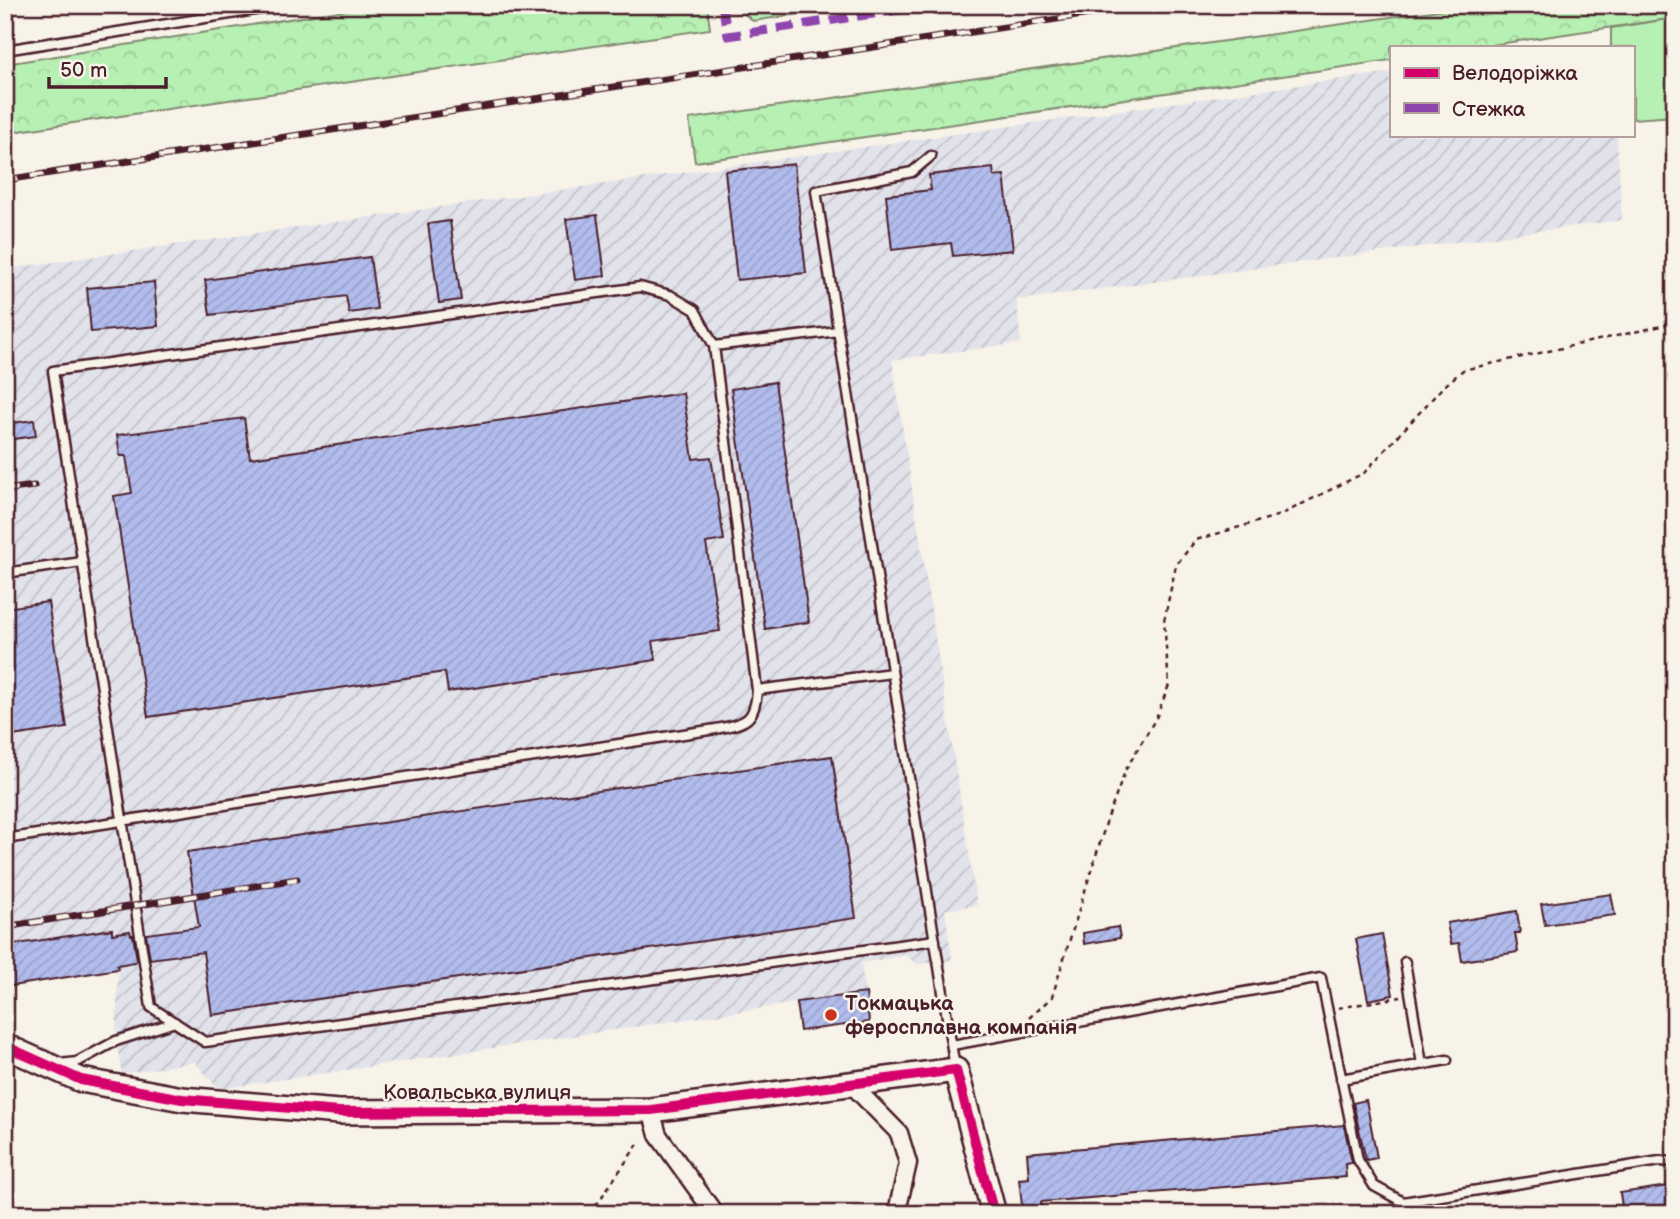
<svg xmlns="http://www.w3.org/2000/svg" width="1680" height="1219" font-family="'Balsamiq Sans',sans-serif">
	<defs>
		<pattern id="industrial-furrows" width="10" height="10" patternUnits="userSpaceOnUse" patternTransform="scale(1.75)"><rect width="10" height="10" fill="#e2e2ea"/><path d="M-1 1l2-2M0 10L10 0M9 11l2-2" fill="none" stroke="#c3c1c9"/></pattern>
		<pattern id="forest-crowns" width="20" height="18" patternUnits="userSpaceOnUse" patternTransform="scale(1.75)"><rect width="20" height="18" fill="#b7f0b3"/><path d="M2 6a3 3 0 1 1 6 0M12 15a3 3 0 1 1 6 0" fill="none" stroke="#9fcd9a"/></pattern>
		<pattern id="building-hatch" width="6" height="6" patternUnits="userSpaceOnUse" patternTransform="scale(1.75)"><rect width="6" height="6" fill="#b1bced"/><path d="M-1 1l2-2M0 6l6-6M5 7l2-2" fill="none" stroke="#9aa1cb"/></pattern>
	</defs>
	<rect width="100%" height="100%" fill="#f7f3e8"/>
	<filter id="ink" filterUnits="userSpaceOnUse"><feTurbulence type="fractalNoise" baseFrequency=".0143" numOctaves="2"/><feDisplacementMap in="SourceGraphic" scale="14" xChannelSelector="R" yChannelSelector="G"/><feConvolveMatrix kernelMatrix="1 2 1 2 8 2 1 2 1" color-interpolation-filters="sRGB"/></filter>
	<g filter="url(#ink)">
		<path fill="url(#industrial-furrows)" d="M1391 72V135H1617L1622 220 1017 300 1021 343 892 360 977 905 945 910 952 960 916 964 906 955 861 963 869 1022 800 1031 795 1003 219 1089 194 1062 122 1074 116 1041 118 970 5 987V269Z"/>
		<path fill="#b7f0b3" stroke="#80886f" stroke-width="2" d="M1675 18V116L1633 119V47H1611V28Z"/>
		<path fill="url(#forest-crowns)" stroke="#80886f" stroke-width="2" d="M378 5H707L710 29 5 133V64Z
			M734 5H859L753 21Z
			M1473 5H1675V18L1477 47H1391V60L695 162 689 119Z"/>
		<path fill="url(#building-hatch)" stroke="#4a1f2b" stroke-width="2" d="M794 164 806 273 737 280 725 171Z
			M993 168 994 176 1004 175 1013 250 953 256 951 243 892 250 886 195 931 190 929 175Z
			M597 215 605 276 575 280 566 219Z
			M450 221 461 300 439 303 428 224Z
			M370 257 377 309 349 313 346 296 210 315 205 280Z
			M154 282 158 326 91 332 87 288Z
			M775 382 809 622 765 629 731 389Z
			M683 393 693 459 711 457 724 540 706 543 720 631 653 641 656 660 448 692 445 672 148 717 114 496 132 493 126 456H120L117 435 244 418 250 458Z
			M34 420 36 436 5 440V424Z
			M48 602 67 728 5 737V608Z
			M832 756 856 918 212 1015 203 952 150 959 146 934 199 927 187 852Z
			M1611 894 1615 915 1545 925 1541 904Z
			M1517 911 1520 933H1515L1518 952 1462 961 1459 943 1451 944 1447 923Z
			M1118 927 1120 938 1084 944 1083 933Z
			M112 929V934L130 931 131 935H133L137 960 135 962 117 965 118 969 5 987V946Z
			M1382 934 1393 995 1368 1000 1356 939Z
			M866 993 869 1022 800 1031 796 1002Z
			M1366 1100 1377 1158 1366 1160 1353 1103Z
			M1344 1125 1352 1163 1345 1164 1346 1177 1041 1202 1042 1214H1023L1019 1179 1029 1178 1027 1153Z
			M1675 1185V1214H1623L1620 1193Z"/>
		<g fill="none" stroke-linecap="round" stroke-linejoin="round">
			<g stroke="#4a1f2b" stroke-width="13">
				<path id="lane" d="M5 50 287 5
					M931 156 912 172 816 191 955 1068
					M838 331 714 346 695 310 670 295 640 287 53 371 151 1007 205 1042 935 940
					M714 346 757 690
					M5 573 82 562
					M5 839 716 729C745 723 755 722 757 690L892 673
					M1405 962 1422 1064
					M952 1045 1321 978 1358 1160 1374 1186 1403 1202 1660 1161 1675 1162
					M60 1064 77 1062 116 1041 175 1022
					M1341 1079 1447 1060"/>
			</g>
			<g stroke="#4a1f2b" stroke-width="21">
				<path id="street" d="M853 1086 899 1133 908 1163 898 1207 894 1214
					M651 1110 658 1135 715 1214"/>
			</g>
			<g stroke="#4a1f2b" stroke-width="28">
				<path id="secondary" d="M5 1046 81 1080 182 1099 339 1112 651 1110 956 1070 994 1214"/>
			</g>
			<path stroke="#4a1f2b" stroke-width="2.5" stroke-dasharray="5 5" stroke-linecap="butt" d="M1338 1008 1401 997
				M1029 1018 1052 997 1107 820 1126 769 1156 718 1169 685 1164 621 1176 565 1196 540 1280 515 1364 473 1442 388 1463 370 1675 323
				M590 1214 638 1144"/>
			<use href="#lane" stroke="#f7f3e8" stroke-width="8"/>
			<use href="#street" stroke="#f7f3e8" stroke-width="16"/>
			<use href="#secondary" stroke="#f7f3e8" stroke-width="23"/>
			<g stroke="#4a1f2b" stroke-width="7">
				<path id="rail" d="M5 180 1149 5
					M5 490 34 486
					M5 927 297 879"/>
			</g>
			<use href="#rail" stroke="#f7f3e8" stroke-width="4.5" stroke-dasharray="13" stroke-linecap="butt"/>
			<path stroke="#8e44ad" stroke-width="9" stroke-dasharray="18 9" stroke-linecap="butt" d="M722 5 728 36 932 5"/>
			<g stroke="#f7f3e8" stroke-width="15">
				<path id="cycleway" d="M5 1046 81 1080 182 1099 339 1112 651 1110 956 1070 994 1214"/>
			</g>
			<use href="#cycleway" stroke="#d6006c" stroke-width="10"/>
		</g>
	</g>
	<circle fill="#c8321e" stroke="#f7f3e8" stroke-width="2.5" cx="831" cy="1015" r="7"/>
	<g text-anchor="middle" stroke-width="5" stroke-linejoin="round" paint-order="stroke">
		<g font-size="21" font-weight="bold" fill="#4a1f2b" stroke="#f7f3e8" text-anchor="start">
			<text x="845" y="1010">Токмацька<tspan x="845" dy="24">феросплавна компанія</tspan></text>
		</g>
		<g font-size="21" fill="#4a1f2b" stroke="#f7f3e8">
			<text x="477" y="1099">Ковальська вулиця</text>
		</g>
	</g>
	<rect width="1680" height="1219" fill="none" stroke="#f7f3e8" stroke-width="28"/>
	<rect x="14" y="14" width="1652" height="1191" fill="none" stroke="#4a1f2b" stroke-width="2.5" filter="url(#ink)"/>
	<rect x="1390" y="46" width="245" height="91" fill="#f7f3e8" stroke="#b29e9c" stroke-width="2"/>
	<rect x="1404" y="68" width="35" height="10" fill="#d6006c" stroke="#b29e9c" stroke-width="2"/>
	<text x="1452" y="80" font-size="21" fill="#4a1f2b">Велодоріжка</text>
	<rect x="1404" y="103" width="35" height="10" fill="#8e44ad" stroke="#b29e9c" stroke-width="2"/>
	<text x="1452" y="116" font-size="21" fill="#4a1f2b">Стежка</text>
	<path d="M49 77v10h117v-10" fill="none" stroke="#4a1f2b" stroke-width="3.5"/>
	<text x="60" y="77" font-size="21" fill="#4a1f2b" stroke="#f7f3e8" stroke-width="5" paint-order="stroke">50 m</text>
</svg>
